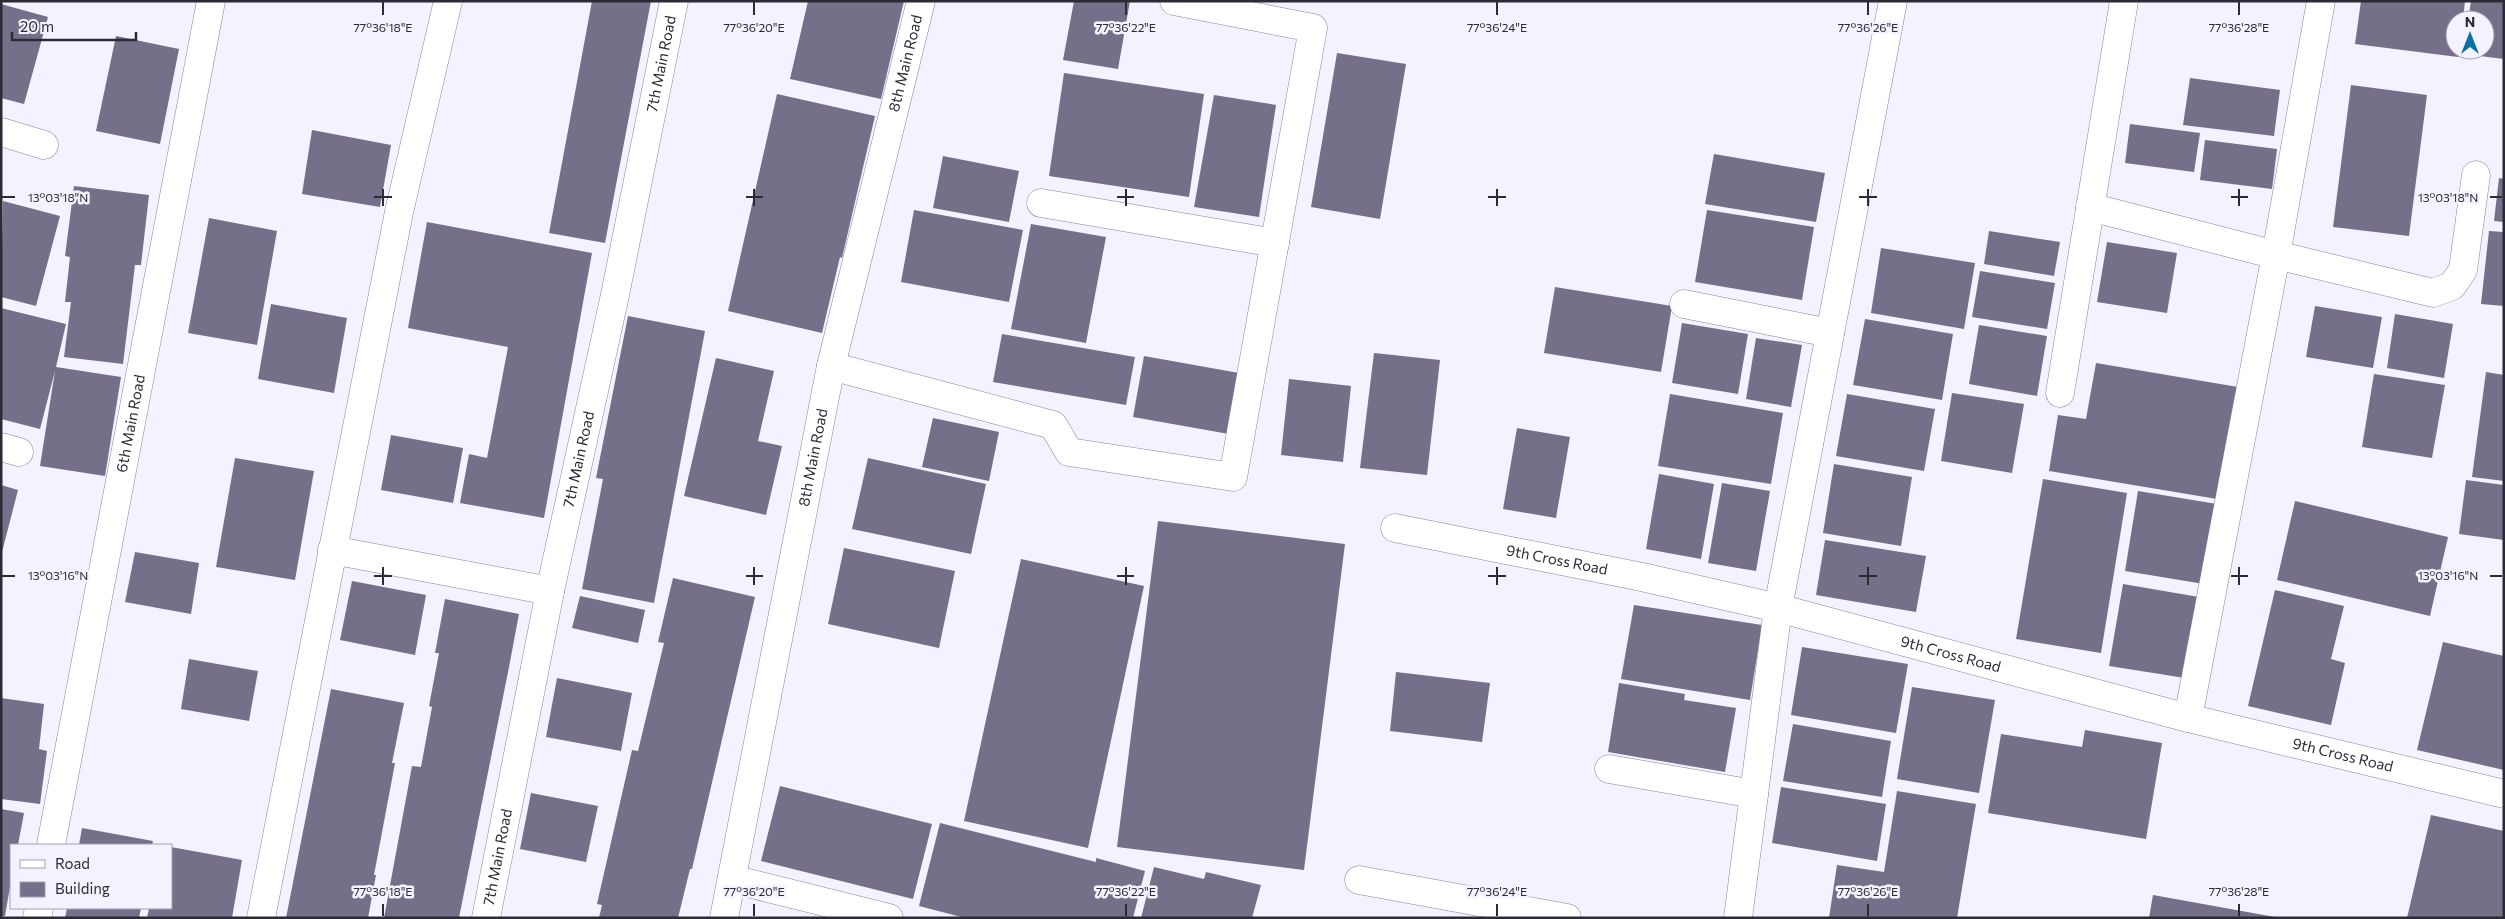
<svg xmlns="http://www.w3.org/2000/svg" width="2505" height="919" font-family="Commissioner,sans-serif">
	<rect width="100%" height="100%" fill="#f4f2fe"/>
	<path fill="#756f89" d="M592 1H651L605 243 549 233Z
		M808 1H904L881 99 790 79Z
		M1074 1H1130L1118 69 1063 60Z
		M2361 1H2465L2463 20H2455V50H2459L2458 57 2355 44Z
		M2471 1H2504V59L2464 54 2465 50H2485V20H2468Z
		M1 4 48 17 24 104 1 98Z
		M116 36 179 49 160 144 96 131Z
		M1337 53 1406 64 1380 219 1311 207Z
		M1064 73 1204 94 1189 197 1049 176Z
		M2190 78 2280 90 2274 136 2183 125Z
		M2351 85 2427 95 2409 236 2333 227Z
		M777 94 875 116 842 258 840 257 822 333 728 311Z
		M1214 95 1276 105 1259 217 1194 207Z
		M2130 124 2200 133 2194 172 2125 163Z
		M312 130 391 145 380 207 302 194Z
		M2205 140 2277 149 2272 189 2200 180Z
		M1714 154 1825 173 1816 222 1705 204Z
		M943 156 1019 171 1009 222 933 208Z
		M2499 178 2504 179V222L2494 221Z
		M74 186 149 195 141 265H135L123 364 64 357 71 302H65L70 257 65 256Z
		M3 201 60 216 36 306 1 297Z
		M914 210 1023 230 1009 302 901 282Z
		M1707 210 1814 227 1802 300 1695 282Z
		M209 218 277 231 257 345 188 333Z
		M427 222 592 253 544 518 460 503 469 454 487 458 508 347 408 328Z
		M1031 224 1106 237 1086 343 1011 329Z
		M1989 231 2060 242 2054 276 1984 264Z
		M2489 231 2504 232V306L2481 304Z
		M2107 242 2177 253 2167 313 2097 302Z
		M1881 248 1975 263 1964 329 1871 313Z
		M1980 271 2055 283 2047 329 1972 317Z
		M1555 287 1672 306 1661 372 1544 353Z
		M271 304 347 318 334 393 258 379Z
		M2315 306 2382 317 2373 368 2306 357Z
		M1 308 66 324 56 367 121 377 105 476 40 466 55 371 40 429 1 419Z
		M2395 314 2453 324 2444 378 2387 368Z
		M628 316 705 331 654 603 582 589 603 479 596 478Z
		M1865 319 1953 334 1942 400 1853 385Z
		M1682 323 1748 334 1738 394 1672 383Z
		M1979 325 2047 336 2037 396 1969 384Z
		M1002 334 1135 357 1126 405 993 382Z
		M1756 338 1802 345 1791 407 1746 399Z
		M1374 353 1440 360 1427 475 1360 468Z
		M1144 356 1239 373 1229 434 1133 417Z
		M716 358 774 371 758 441 782 446 766 515 684 496Z
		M2096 363 2238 387 2223 500 2049 471 2058 415 2086 419Z
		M2486 372 2504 375V481L2472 477Z
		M2374 374 2445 385 2432 458 2362 447Z
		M1289 379 1351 386 1343 462 1281 455Z
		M1952 393 2024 404 2012 473 1941 461Z
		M1670 394 1783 413 1771 484 1658 466Z
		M1847 394 1935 409 1924 471 1836 456Z
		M933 418 999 432 989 481 922 467Z
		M1517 428 1570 437 1556 518 1503 509Z
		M391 435 463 448 453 503 381 490Z
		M235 458 314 471 295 580 216 567Z
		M868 458 986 484 971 554 852 529Z
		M1834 464 1912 477 1901 546 1823 533Z
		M1659 474 1714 484 1701 559 1646 549Z
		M2043 479 2127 493 2101 653 2016 639Z
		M2466 480 2504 485V540L2459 534Z
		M1722 483 1770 491 1756 571 1708 563Z
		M1 485 18 490 2 552H1Z
		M2138 491 2217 504 2204 584 2125 571Z
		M2295 501 2448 537 2430 616 2277 580Z
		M1158 521 1345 544 1304 870 1117 847Z
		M1825 540 1926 556 1916 612 1816 595Z
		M844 548 955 571 939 648 828 624Z
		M135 552 199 563 191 614 125 602Z
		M1021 559 1144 586 1088 848 964 821Z
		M673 578 755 597 692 869H690L678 918H599L602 905 597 904 632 750 638 751 664 643 658 642Z
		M352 581 426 595 415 655 340 640Z
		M2123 584 2199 597 2185 678 2109 666Z
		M2275 590 2344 606 2331 659 2345 663 2331 725 2248 706Z
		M580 596 645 610 638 643 572 628Z
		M445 599 519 614 509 667 459 918H384L412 766 421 767 432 707 429 706 439 653H435Z
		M1634 605 1762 625 1750 700 1621 679Z
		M2443 642 2504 656V770L2417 750Z
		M1802 647 1908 664 1896 733 1791 715Z
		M189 659 258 671 249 721 181 709Z
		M1396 672 1490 683 1482 742 1390 731Z
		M557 678 632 693 621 751 546 737Z
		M1619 683 1685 694 1684 700 1736 708 1725 772 1608 752Z
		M1912 687 1995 700 1979 793 1897 779Z
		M331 689 404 703 392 763H395L374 875H376L368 918H286Z
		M1 698 44 704 39 749 47 751 40 804 1 799Z
		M1793 724 1891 741 1882 797 1783 781Z
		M2085 730 2162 743 2146 839 1988 813 2001 734 2082 747Z
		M780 786 932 824 913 899 761 861Z
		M1781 787 1886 804 1877 861 1772 843Z
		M1897 791 1976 804 1957 918H1829L1837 865 1884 872Z
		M531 793 598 806 586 862 520 849Z
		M1 809 24 813 18 845H11V881L5 916H1Z
		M2431 815 2504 831V918H2407Z
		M940 823 1096 862V858L1145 871 1133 918H965L919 906Z
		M82 828 153 841 152 845H79Z
		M171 847 242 860 232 918H147L149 908H171Z
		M1154 867 1204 879 1206 872 1261 885 1252 918H1141Z
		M2153 895 2275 917V918H2149Z
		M67 908H141L139 918H65Z"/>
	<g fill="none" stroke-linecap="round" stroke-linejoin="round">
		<g stroke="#88829d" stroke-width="29">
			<g id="minor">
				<path d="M1 132 44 145"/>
				<path d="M1041 203 1275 243"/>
				<path d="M2090 207 2276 255 2433 293 2452 286 2463 270 2476 175"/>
				<path d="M1684 304 1830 333"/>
				<path d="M831 366 1053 425 1069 452 1233 477 1313 28 1174 1"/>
				<path d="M2060 393 2124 1"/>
				<path d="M1 447 19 452"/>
				<path id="s1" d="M1395 528 1642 577 1778 608 2188 718 2504 794"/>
				<path d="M332 550 550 591"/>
				<path d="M2188 718 2276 255 2321 1"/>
				<path d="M1609 769 1754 794"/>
				<path id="s2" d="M51 845 211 1"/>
				<path d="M732 879 889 918"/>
				<path d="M1359 880 1567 918"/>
				<path d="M37 918 39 908"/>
				<path d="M261 918 399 212 448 1"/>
				<path id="s3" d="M486 918 550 591 615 295 674 1"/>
				<path id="s4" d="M724 918 831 366 921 1"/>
				<path d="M1738 918 1778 608 1893 1"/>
			</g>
		</g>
		<use href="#minor" stroke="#fff" stroke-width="28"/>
	</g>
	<path fill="none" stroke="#2d2a36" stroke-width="2" d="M383 2V15M754 2V15M1126 2V15M1497 2V15M1868 2V15M2239 2V15M383 189V206M754 189V206M1126 189V206M1497 189V206M1868 189V206M2239 189V206M2 197H15M374 197H392M746 197H763M1117 197H1134M1488 197H1506M1859 197H1877M2231 197H2248M2490 197H2502M383 567V585M754 567V585M1126 567V585M1497 567V585M1868 567V585M2239 567V585M2 576H15M374 576H392M746 576H763M1117 576H1134M1488 576H1506M1859 576H1877M2231 576H2248M2490 576H2502M383 904V916M754 904V916M1126 904V916M1497 904V916M1868 904V916M2239 904V916"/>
	<g text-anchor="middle" stroke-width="5" stroke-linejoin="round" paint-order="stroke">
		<g font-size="15" fill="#2d2a36" stroke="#f4f2fe">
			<text dy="5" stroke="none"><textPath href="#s3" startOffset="872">7th Main Road</textPath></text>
			<text dy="5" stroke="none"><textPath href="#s4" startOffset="874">8th Main Road</textPath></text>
			<text dy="5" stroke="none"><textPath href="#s2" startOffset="429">6th Main Road</textPath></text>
			<text dy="5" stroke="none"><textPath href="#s4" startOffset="469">8th Main Road</textPath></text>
			<text dy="5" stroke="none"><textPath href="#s3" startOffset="468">7th Main Road</textPath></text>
			<text dy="5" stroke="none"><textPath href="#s1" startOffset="165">9th Cross Road</textPath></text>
			<text dy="5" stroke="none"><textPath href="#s1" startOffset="570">9th Cross Road</textPath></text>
			<text dy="5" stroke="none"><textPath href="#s1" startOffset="975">9th Cross Road</textPath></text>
			<text dy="5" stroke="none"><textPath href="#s3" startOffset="62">7th Main Road</textPath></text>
		</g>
	</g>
	<g font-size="12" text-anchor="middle" fill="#2d2a36" stroke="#f4f2fe" stroke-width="5" stroke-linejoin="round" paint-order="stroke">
		<text x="383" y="32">77°36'18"E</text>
		<text x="754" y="32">77°36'20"E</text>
		<text x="1126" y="32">77°36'22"E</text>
		<text x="1497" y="32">77°36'24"E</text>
		<text x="1868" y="32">77°36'26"E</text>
		<text x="2239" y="32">77°36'28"E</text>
		<text x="58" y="202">13°03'18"N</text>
		<text x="2448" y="202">13°03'18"N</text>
		<text x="58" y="580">13°03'16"N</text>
		<text x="2448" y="580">13°03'16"N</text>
		<text x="383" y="896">77°36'18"E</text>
		<text x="754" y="896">77°36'20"E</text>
		<text x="1126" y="896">77°36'22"E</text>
		<text x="1497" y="896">77°36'24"E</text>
		<text x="1868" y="896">77°36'26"E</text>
		<text x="2239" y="896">77°36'28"E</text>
	</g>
	<rect width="2505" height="919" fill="none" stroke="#2d2a36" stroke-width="5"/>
	<rect x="10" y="844" width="162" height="65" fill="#f4f2fe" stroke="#a4a2ae"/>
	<rect x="20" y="860" width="25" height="8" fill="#ffffff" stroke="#a4a2ae"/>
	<text x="55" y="869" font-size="15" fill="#2d2a36">Road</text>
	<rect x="20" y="882" width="25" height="15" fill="#756f89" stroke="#a4a2ae"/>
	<text x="55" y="894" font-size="15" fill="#2d2a36">Building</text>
	<g transform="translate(2470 35)"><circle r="24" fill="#f4f2fe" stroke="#a4a2ae"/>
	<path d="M0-4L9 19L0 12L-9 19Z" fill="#07739e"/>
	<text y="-8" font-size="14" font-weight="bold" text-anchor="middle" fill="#2d2a36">N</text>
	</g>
	<path d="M12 32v8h124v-8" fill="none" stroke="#2d2a36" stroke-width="2.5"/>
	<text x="20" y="32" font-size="15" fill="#2d2a36" stroke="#f4f2fe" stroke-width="4" paint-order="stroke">20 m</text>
</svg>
